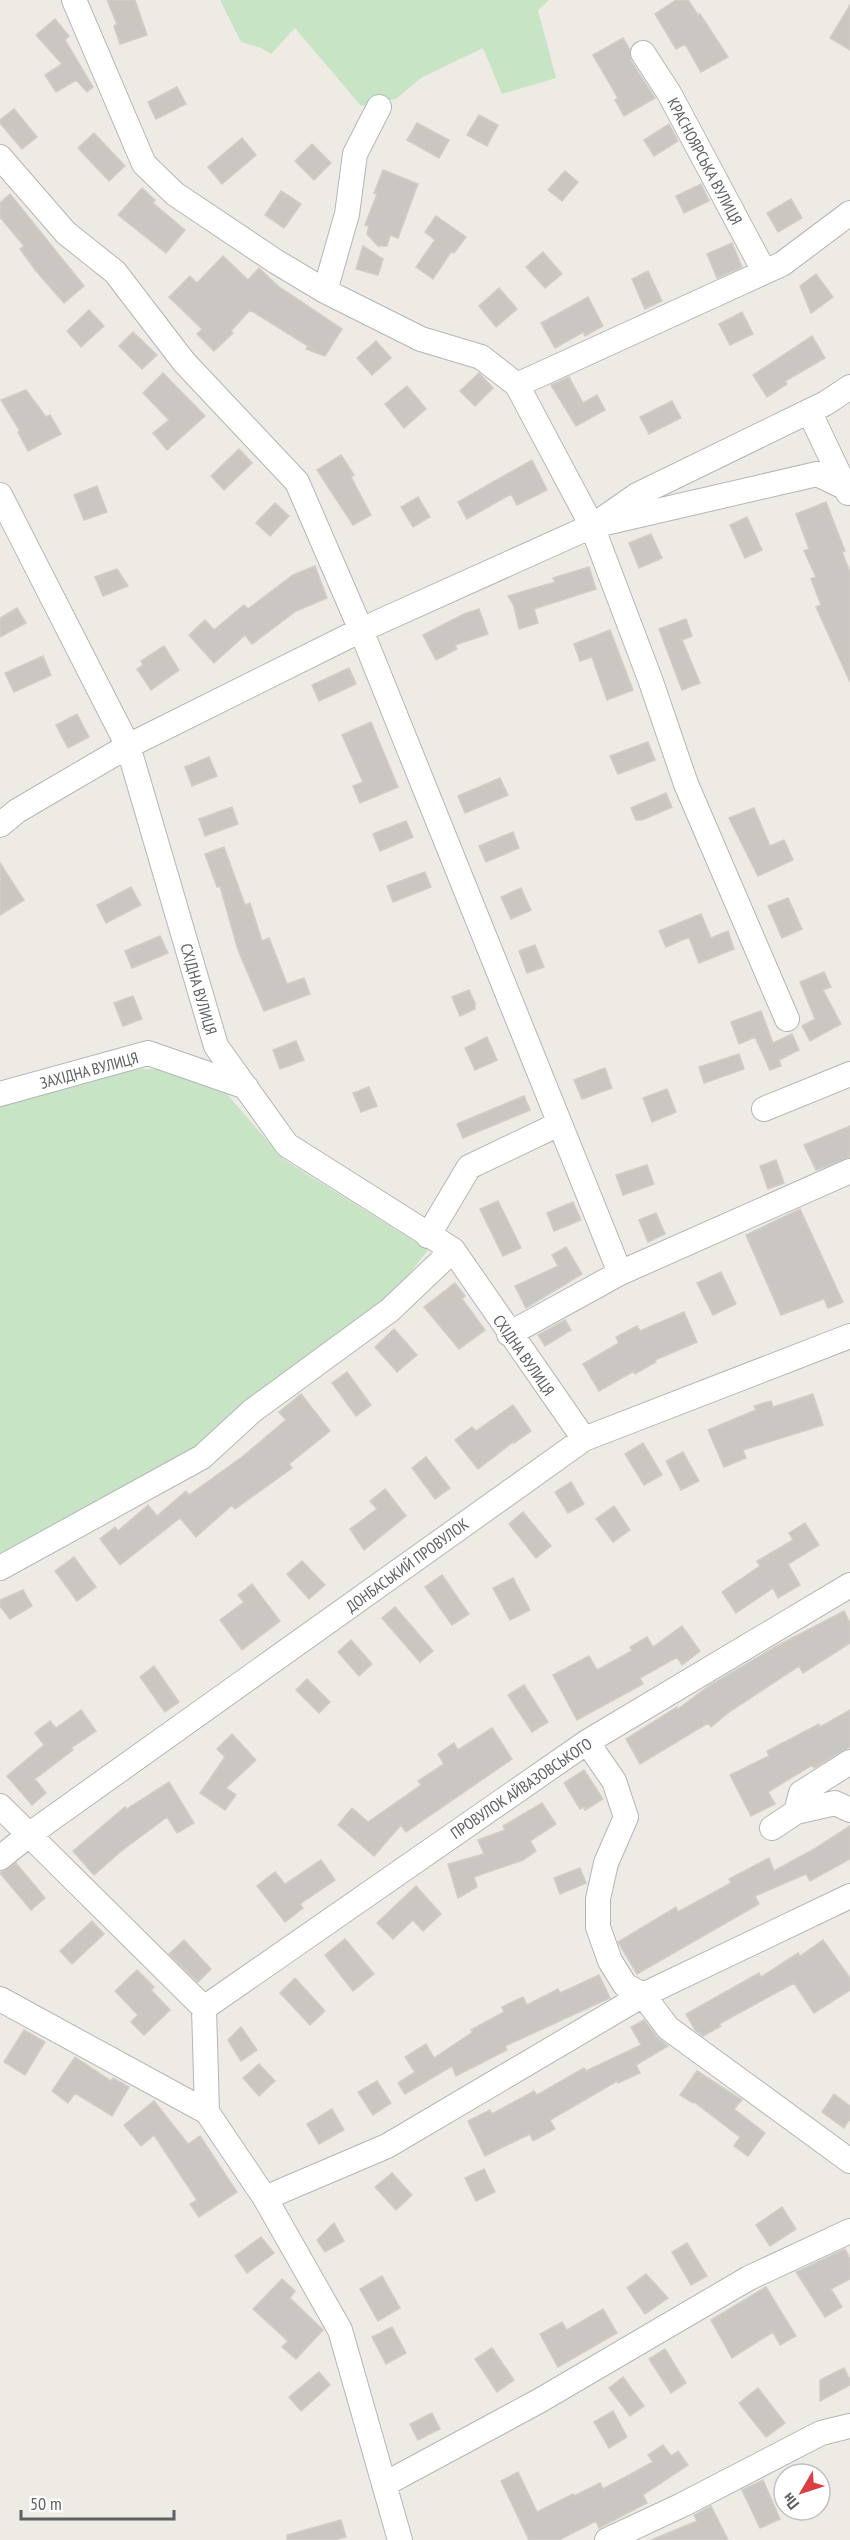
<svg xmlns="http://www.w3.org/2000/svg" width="850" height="2540" font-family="'PT Sans Narrow',sans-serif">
	<rect width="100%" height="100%" fill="#eeebe5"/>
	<path fill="#c7e4c4" d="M220 0H549L538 10 556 78 502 94 483 48 421 78 396 99 361 106 295 28 271 54 261 48 241 42Z
		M167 1069 226 1093 283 1159 428 1250 388 1301 197 1453 0 1554V1105L95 1070Z"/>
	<path fill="#cac6c2" stroke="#d2cdc4" stroke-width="1.5" d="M107 0H135L147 35 120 44 114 26 117 24Z
		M676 0H688L698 15 700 14 728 57 701 72 685 44 676 49 655 14Z
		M850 5V50L830 38Z
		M55 19 69 36 65 40 93 87 87 92 76 80 56 92 45 75 62 64 36 35Z
		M623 38 630 50 631 61 655 98 624 116 615 100 618 98 593 55Z
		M177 87 186 104 156 119 148 102Z
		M14 109 37 137 22 149 0 123V120Z
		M479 115 498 125 487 146 467 135Z
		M417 123 449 140 439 158 407 140Z
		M669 124 678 141 654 156 644 140Z
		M94 133 125 166 109 181 78 148Z
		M242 138 256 155 222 184 208 167Z
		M312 144 331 163 314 180 295 161Z
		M383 170 418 184 398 238 390 235 387 246H378L367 234 369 226 365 225 377 194 374 193Z
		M565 171 578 182 562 201 548 190Z
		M701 184 709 201 684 213 676 196Z
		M142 188 155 200 153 203 185 230 166 253 118 215Z
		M281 191 301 204 284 228 265 215Z
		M10 194 84 286 64 303 36 271 20 249 24 246 0 217V203Z
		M791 199 802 218 778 232 767 213Z
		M436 216 466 237 454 253 451 252 433 279 416 267 435 240 425 232Z
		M732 243 742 267 717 278 707 254Z
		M363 246 383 259 378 275 356 269Z
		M543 252 562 274 545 288 526 267Z
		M223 256 248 280 259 268 278 286 342 329 325 356 306 349 308 346 250 310 231 331 233 333 214 351 197 334 202 329 169 297 190 276 197 283Z
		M648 271 662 301 645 309 632 279Z
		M816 274 833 297 811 313 800 286Z
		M499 288 517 309 496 327 479 306Z
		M588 297 603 326 585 336 583 332 555 348 541 323Z
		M89 310 104 326 81 347 67 331Z
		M742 312 753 334 730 345 719 324Z
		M133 332 157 355 142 369 119 346Z
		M812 336 825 358 785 381 787 384 767 397 753 375Z
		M376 341 391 358 372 375 357 358Z
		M163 373 205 416 167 450 153 433 169 420 143 393Z
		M479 373 493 388 475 406 460 391Z
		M569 377 583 403 597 395 605 410 576 426 551 385Z
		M407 386 426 409 404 428 385 404Z
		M26 390 46 417 50 415 61 434 28 451 18 432 20 431 1 400Z
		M672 401 681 418 649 434 640 417Z
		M239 449 252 463 224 490 211 476Z
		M341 455 354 475 351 477 371 515 353 525 317 470Z
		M532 460 547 490 517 505 511 494 467 519 458 502Z
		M97 486 107 512 84 520 74 495Z
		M418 497 430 517 413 527 401 507Z
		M826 502 845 551 842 552 850 572V682L816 607 821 605 811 579 816 577 804 551 809 549 796 514Z
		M275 503 289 516 270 536 256 523Z
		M747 517 762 550 745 558 730 525Z
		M651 534 662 558 639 568 629 543Z
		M315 566 327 598 296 611 252 644 245 635 214 663 189 635 205 620 214 630 244 605 248 609 293 575Z
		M589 567 596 589 534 609 538 623 519 629 514 606 508 596 555 582 553 578Z
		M117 569 128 586 103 596 95 577Z
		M17 608 26 623 0 637V618Z
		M479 609 488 634 455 645 457 649 436 660 423 635 464 614Z
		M686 619 692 636 682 640 700 683 682 690 659 629Z
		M610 630 633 690 607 700 592 657 580 661 574 644Z
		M164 646 179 670 151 690 137 669 143 665 141 661Z
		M43 656 51 675 14 692 5 673Z
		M349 668 356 684 319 701 312 685Z
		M77 714 89 737 68 748 56 725Z
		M371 722 398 787 360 803 353 786 363 782 342 735Z
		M648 742 655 760 618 774 610 756Z
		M209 757 217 776 192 786 185 767Z
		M500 778 508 795 465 813 458 796Z
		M666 793 672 807 642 820H636L631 808Z
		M232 807 238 824 205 836 199 819Z
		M754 808 770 846 784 840 793 860 758 876 729 818Z
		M406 821 413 837 380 851 373 834Z
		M513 832 519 848 486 862 479 846Z
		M224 847 245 905 250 903 262 941 269 938 287 984 304 978 310 994 264 1011 238 950 220 886 217 887 205 854Z
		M0 863 24 900 0 915Z
		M425 872 431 887 393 902 387 886Z
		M131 887 141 905 106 923 97 905Z
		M521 888 531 910 511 919 501 897Z
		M788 898 802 929 782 938 768 906Z
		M701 914 711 938 728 931 734 949 699 963 689 937 666 947 659 931Z
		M160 936 168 953 132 968 125 951Z
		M535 945 544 967 527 973 519 951Z
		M824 972 831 987 823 990 841 1024 810 1041 802 1026 815 1019 800 982Z
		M469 990 475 1003V1009L460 1016 452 997Z
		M133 996 142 1019 123 1026 114 1003Z
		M761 1011 773 1043 792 1034 799 1050 779 1060 781 1066 770 1070 755 1037 739 1044 731 1022Z
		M487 1037 497 1060 475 1070 465 1048Z
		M296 1041 304 1060 280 1069 273 1050Z
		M739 1054 744 1069 704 1083 699 1067Z
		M605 1068 612 1088 582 1099 574 1080Z
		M369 1087 377 1106 361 1112 353 1093Z
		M667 1089 676 1112 652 1122 643 1098Z
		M524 1096 530 1110 463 1138 457 1124Z
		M850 1126V1157L816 1170 804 1145Z
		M776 1160 784 1183 768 1189 760 1166Z
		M647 1165 654 1184 623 1195 616 1175Z
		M498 1201 521 1248 503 1256 480 1209Z
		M573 1202 581 1220 554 1231 547 1213Z
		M800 1209 843 1302 828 1308 824 1299 781 1315 746 1235Z
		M656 1213 665 1234 648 1242 639 1220Z
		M566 1247 582 1274 526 1308 515 1286 558 1266 552 1255Z
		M721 1272 736 1304 713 1315 697 1283Z
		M455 1283 465 1296 462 1299 485 1330 459 1349 424 1307Z
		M684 1312 697 1342 655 1360 656 1362 635 1374 634 1371 599 1391 583 1364 619 1343 616 1337 637 1326 640 1331Z
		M565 1320 571 1330 545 1346 538 1335Z
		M394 1329 417 1355 397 1372 375 1347Z
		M347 1372 371 1405 356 1416 332 1383Z
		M301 1394 330 1431 289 1464 292 1468 235 1509 232 1505 196 1537 180 1518 120 1565 100 1539 115 1527 118 1531 148 1505 157 1516 186 1491 189 1495 242 1457 286 1420 279 1412Z
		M813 1394 823 1425 743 1450 746 1458 724 1467 708 1430 756 1410 754 1406 771 1401 773 1407Z
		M513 1405 531 1431 514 1443 513 1442 478 1469 455 1440 472 1427 476 1431Z
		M643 1443 662 1475 644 1485 625 1454Z
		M683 1452 699 1481 681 1490 666 1461Z
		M426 1457 450 1488 435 1499 412 1468Z
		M571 1482 584 1504 568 1513 555 1492Z
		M385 1489 406 1516 364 1550 350 1529 377 1509 370 1501Z
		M614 1506 630 1530 613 1542 596 1519Z
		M523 1512 551 1546 536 1558 509 1524Z
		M805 1523 819 1545 788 1564 800 1585 778 1598 773 1588 736 1613 722 1592 760 1566 757 1561 793 1540 789 1533Z
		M74 1557 96 1587 77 1601 55 1571Z
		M302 1561 325 1585 309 1599 287 1574Z
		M442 1575 469 1614 452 1625 425 1587Z
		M513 1578 530 1610 510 1620 493 1588Z
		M252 1584 280 1621 242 1650 220 1620 244 1602 238 1595Z
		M23 1590 32 1606 10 1619 0 1606V1600Z
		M395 1607 433 1651 420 1662 382 1618Z
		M844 1611 850 1623V1643L803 1673 799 1666 729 1712 711 1727 708 1723 640 1764 626 1739 677 1707 678 1709 709 1686 775 1647Z
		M682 1626 700 1651 682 1665 677 1657 640 1678 643 1684 577 1720 553 1675 589 1656 597 1670 632 1651 630 1647 647 1637 653 1647Z
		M351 1640 372 1664 359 1676 338 1652Z
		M154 1666 179 1702 165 1712 140 1677Z
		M307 1679 330 1702 319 1713 296 1690Z
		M524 1685 548 1722 532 1732 508 1695Z
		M81 1710 96 1731 71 1748 73 1750 35 1779 46 1793 32 1805 7 1776 44 1745 35 1733 50 1721 56 1728Z
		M850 1710V1747L814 1768 812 1765 768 1792 775 1804 751 1816 730 1775 769 1756 767 1751 819 1724 820 1727Z
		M492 1728 512 1759 406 1832 401 1825 374 1856 338 1825 352 1808 368 1822 421 1785 418 1781 444 1764 438 1754 454 1743 458 1750Z
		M232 1734 256 1760 226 1788 236 1795 225 1810 200 1793 225 1757 217 1749Z
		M584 1770 603 1799 585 1810 584 1807 580 1809 564 1783Z
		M169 1782 194 1823 177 1833 167 1817 120 1852 94 1875 73 1851 125 1807 127 1809Z
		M542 1803 556 1824 530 1841 536 1851 523 1860 474 1877 477 1887 458 1898 448 1864 484 1854 478 1840 505 1830 503 1826Z
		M850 1826V1859L810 1881 806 1874 755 1896 759 1904 637 1974 618 1942 676 1907 678 1912 731 1883 729 1879 769 1858 774 1871 816 1848Z
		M321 1860 335 1880 300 1904 303 1908 285 1922 257 1886 275 1872 285 1884Z
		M16 1863 45 1898 31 1910 0 1873Z
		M580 1868 586 1883 560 1894 554 1878Z
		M416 1886 441 1914 423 1931 413 1920 393 1939 377 1923Z
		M92 1921 104 1934 72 1964 60 1951Z
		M345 1939 374 1974 353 1991 325 1955Z
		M184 1940 211 1969 198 1982 169 1954Z
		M823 1940 850 1978V1990L814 2013 794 1983 719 2024 721 2026 703 2036 695 2030 686 2014 759 1973 761 1977 798 1953 800 1956Z
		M137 1970 154 1987 151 1990 170 2010 144 2035 131 2022 138 2015 115 1991Z
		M599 1975 610 1998 505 2046 507 2050 456 2076 452 2066 405 2094 398 2083 415 2072 405 2057 426 2044 434 2058 473 2032 471 2030 504 2012 502 2007 523 1997 527 2005 558 1989 560 1993Z
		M295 1978 325 2011 310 2025 280 1993Z
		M644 2020 657 2037 668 2046 636 2065 640 2073 618 2083 617 2081 550 2120 555 2129 533 2141 530 2134 485 2156 468 2121 490 2110 492 2114 534 2091 537 2095 584 2068 586 2071 641 2045 631 2027Z
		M241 2027 257 2050 241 2061 228 2040Z
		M24 2030 45 2042 25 2075 4 2062Z
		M75 2057 111 2081 113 2078 129 2087 112 2116 75 2093 68 2103 52 2091Z
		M259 2064 275 2081 259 2096 243 2078Z
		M697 2071 742 2100 734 2109 765 2133 748 2156 734 2146 740 2137 694 2102 693 2103 680 2095Z
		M377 2081 391 2103 373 2115 358 2092Z
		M834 2094 850 2106V2119L844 2128 822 2112Z
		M154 2101 188 2144 200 2136 237 2192 199 2217 190 2204 197 2200 154 2135 141 2146 124 2125Z
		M332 2109 344 2130 319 2144 307 2124Z
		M484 2169 495 2192 476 2201 465 2178Z
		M392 2173 412 2195 396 2210 375 2187Z
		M782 2207 796 2229 770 2246 756 2225Z
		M334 2223 344 2241 325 2252 317 2240Z
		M261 2237 274 2253 247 2273 235 2256Z
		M687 2243 707 2276 691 2285 672 2252Z
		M845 2249 850 2259V2279L831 2289 842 2307 825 2317 796 2272Z
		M646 2274 668 2298 645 2314 627 2288Z
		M382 2276 400 2308 378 2321 360 2289Z
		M282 2279 295 2291 290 2298 323 2330 296 2359 282 2347 288 2341 253 2309Z
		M766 2287 796 2336 780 2345 773 2332 732 2358 711 2320Z
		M603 2309 617 2333 558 2367 540 2334 562 2322 567 2330Z
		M392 2327 406 2353 386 2364 372 2337Z
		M492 2348 514 2380 497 2392 475 2359Z
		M665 2349 686 2383 671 2393 649 2359Z
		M844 2368 850 2380V2385L820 2401V2380Z
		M319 2372 330 2385 301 2411 289 2397Z
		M623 2377 644 2406 630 2416 609 2388Z
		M758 2388 785 2423 766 2437 739 2403Z
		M613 2411 627 2437 609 2448 594 2422Z
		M432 2413 440 2429 418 2440 410 2424Z
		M663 2445 671 2456 678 2451 688 2465 643 2495 647 2503 599 2528 596 2521 559 2540H529L501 2481 518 2472 537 2512 573 2494 574 2496 600 2483 603 2489 653 2462 648 2455Z
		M763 2480 780 2519 760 2528 742 2490Z
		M711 2506 728 2540H651L697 2521 694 2515Z
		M341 2520 346 2537 334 2540H287V2535Z"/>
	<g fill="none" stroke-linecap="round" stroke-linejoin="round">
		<g stroke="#b2b6b9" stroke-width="26">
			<path id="street" d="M74 0 144 164 175 194 275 261 325 291 421 339 481 357 517 385 592 526 650 679 686 784 787 1019
				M643 53 669 93 764 271
				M0 157 66 233 115 272 184 362 297 482 361 630 620 1273
				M325 291 347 214 355 154 379 107
				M517 385 782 264 850 213
				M809 411 848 493
				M0 495 128 746 216 1046 287 1145 453 1250 584 1439
				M604 518 637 495 826 403 850 387
				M0 825 17 811 128 746 361 630 592 526 817 474 846 488 850 487
				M0 1094 148 1053 246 1087
				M764 1109 850 1074
				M428 1236 469 1167 559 1124
				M509 1334 620 1273 850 1171
				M0 1568 202 1457 252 1411 390 1310 453 1250
				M587 1742 614 1781 626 1817 606 1863 598 1899V1927L610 1961 625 1985 643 1995 668 2028 850 2161
				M0 1806 204 2008 207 2112 265 2198 340 2330 400 2540
				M796 1812 801 1793 850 1762
				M772 1828 796 1812 835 1803 850 1810
				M0 1858 30 1834 584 1439 850 1336
				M0 1999 207 2112
				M204 2008 587 1742 850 1585
				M265 2198 387 2146 643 1995 850 1896
				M385 2484 539 2401 749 2278 850 2231
				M607 2540 682 2505 821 2433 850 2426"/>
		</g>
		<use href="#street" stroke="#fff" stroke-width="24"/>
	</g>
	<g text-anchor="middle" stroke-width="4.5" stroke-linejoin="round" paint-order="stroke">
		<g font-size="16" fill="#5d6164" stroke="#fff">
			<text transform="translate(705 161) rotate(62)" y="6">КРАСНОЯРСЬКА ВУЛИЦЯ</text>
			<text transform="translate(199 989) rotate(74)" y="6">СХІДНА ВУЛИЦЯ</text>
			<text transform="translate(89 1070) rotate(-15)" y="6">ЗАХІДНА ВУЛИЦЯ</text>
			<text transform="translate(524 1355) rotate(55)" y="6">СХІДНА ВУЛИЦЯ</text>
			<text transform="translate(407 1565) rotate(-36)" y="6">ДОНБАСЬКИЙ ПРОВУЛОК</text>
			<text transform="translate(521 1788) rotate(-34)" y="6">ПРОВУЛОК АЙВАЗОВСЬКОГО</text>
		</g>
	</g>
	<g transform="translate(802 2492) rotate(231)"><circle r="28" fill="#ffffff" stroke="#bec0c1" stroke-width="1.5"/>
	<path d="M0-4.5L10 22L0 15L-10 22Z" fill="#db3e41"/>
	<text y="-9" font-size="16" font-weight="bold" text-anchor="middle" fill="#5d6164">Пн</text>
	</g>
	<path d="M21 2510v9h153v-9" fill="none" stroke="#5d6164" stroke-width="3"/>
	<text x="30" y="2510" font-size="18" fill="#5d6164" stroke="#ffffff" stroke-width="4.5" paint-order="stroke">50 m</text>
</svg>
